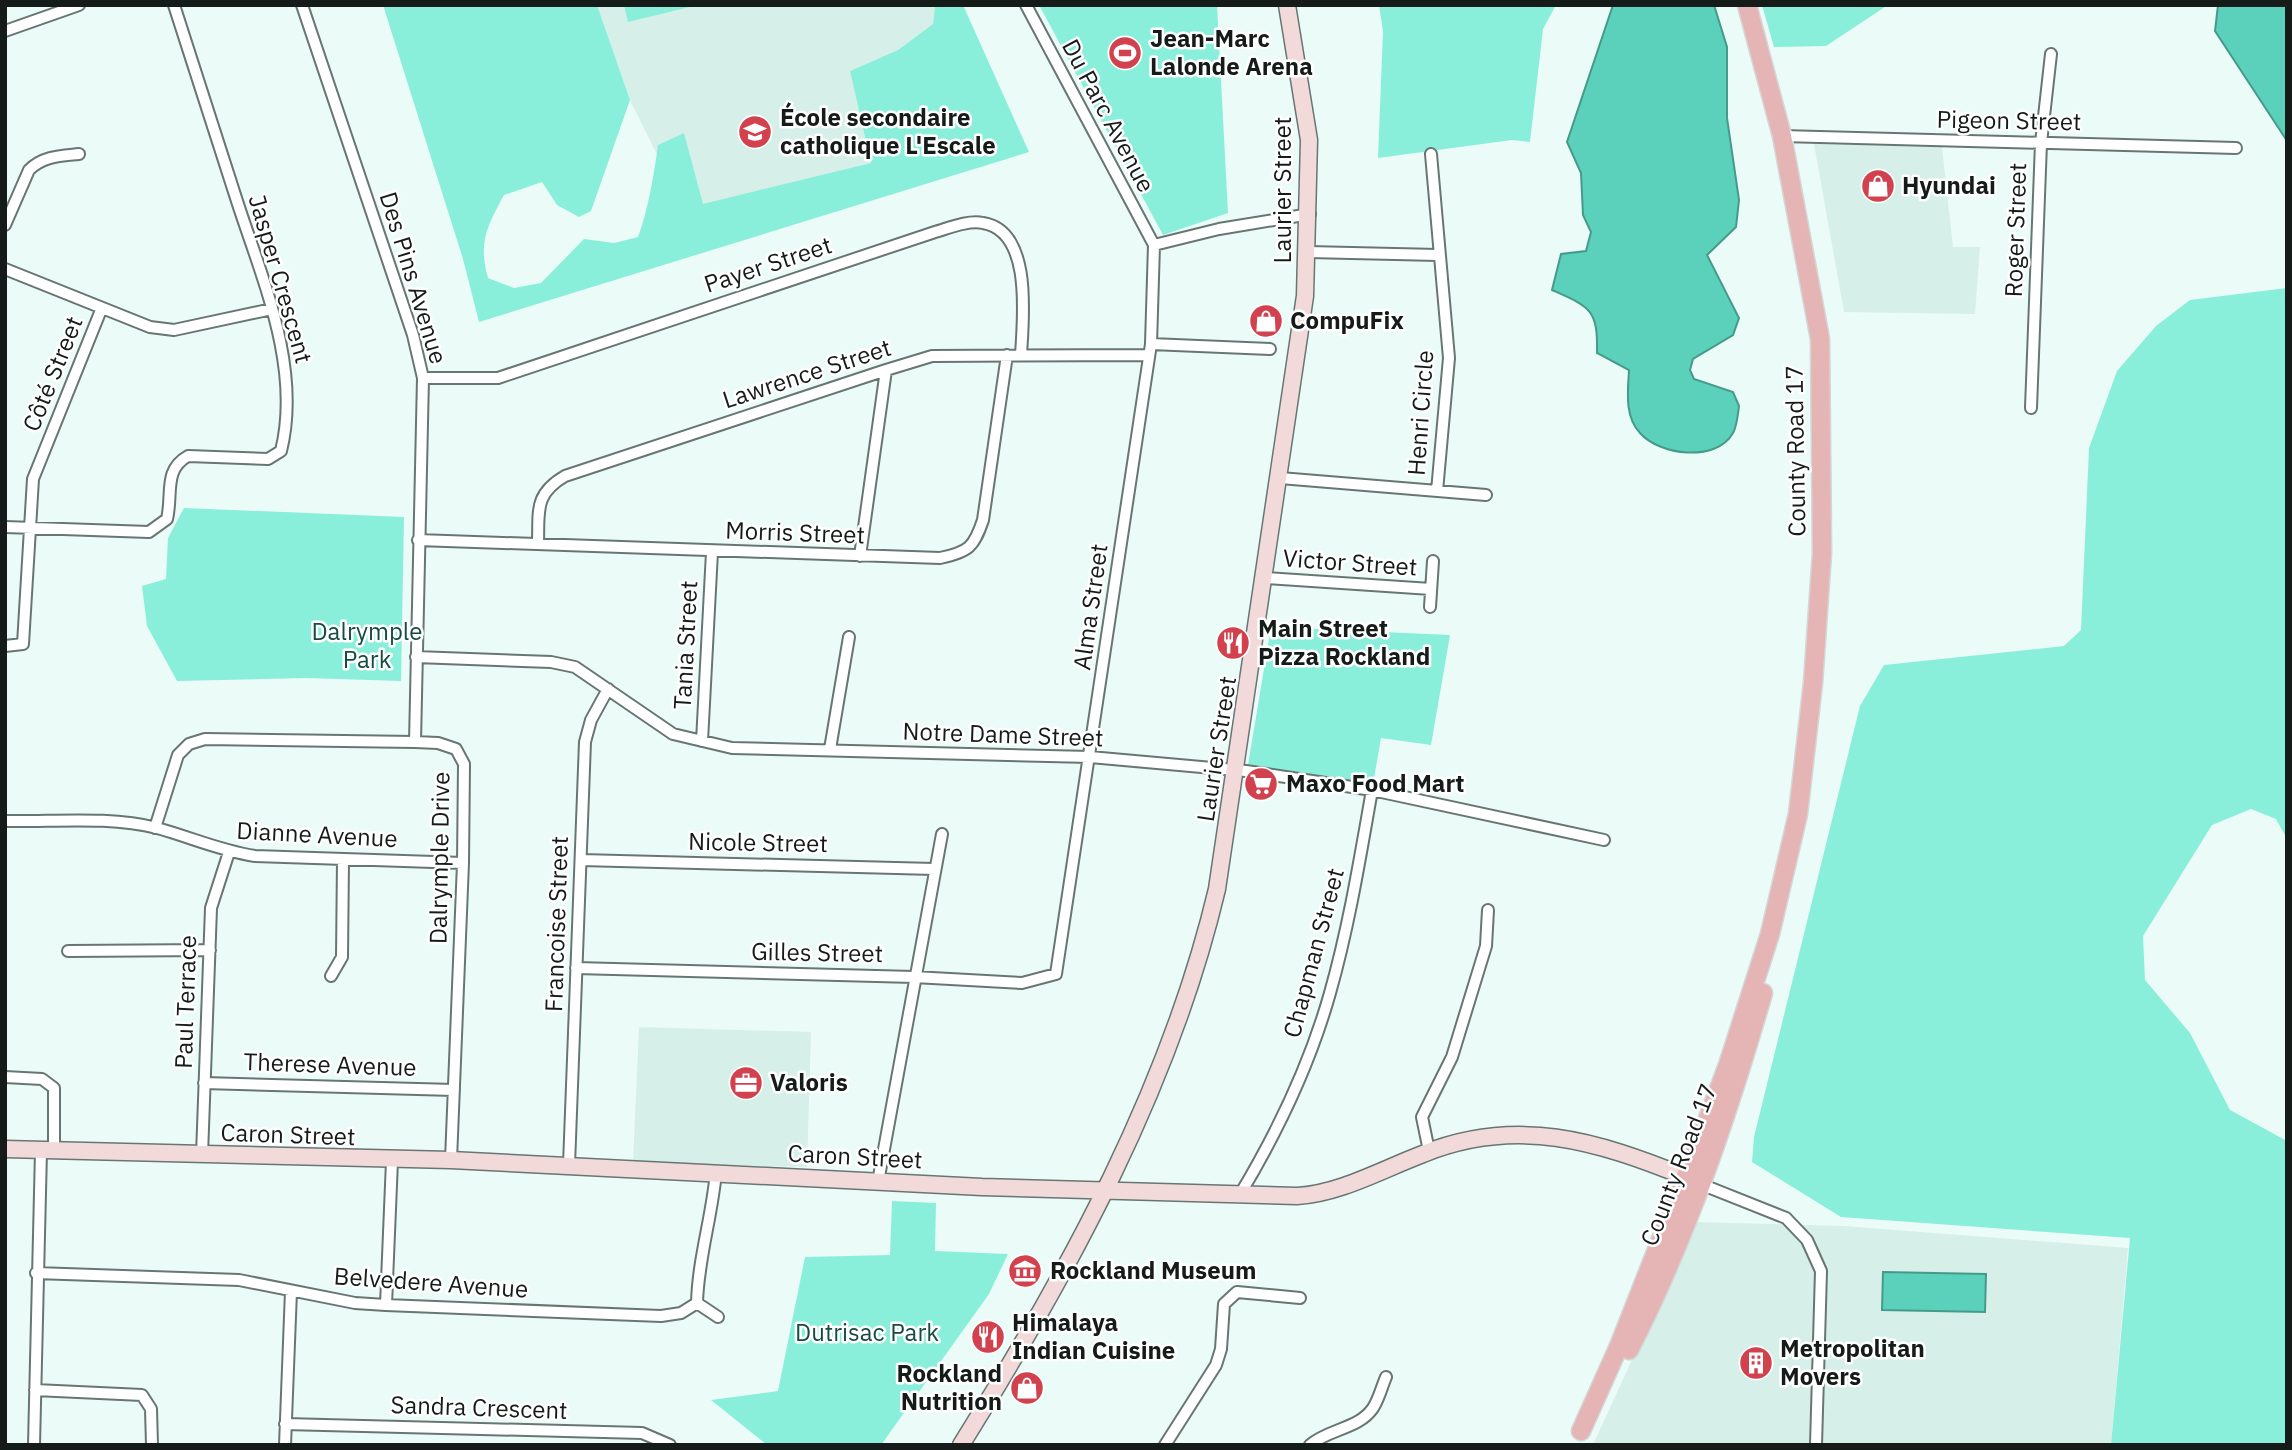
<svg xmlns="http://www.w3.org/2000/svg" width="2292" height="1450" font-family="'IBM Plex Sans',sans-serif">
	<rect width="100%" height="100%" fill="#ebfbf7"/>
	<path fill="#d6efe8" d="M597 5H935L933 24 898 50 850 71 872 163 685 211 630 100Z
		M1814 144 1942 147 1953 247H1980L1975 314 1844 312Z
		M639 1027 811 1032 807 1167 633 1163Z
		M1695 1222 1843 1226 2128 1248 2111 1445H1593Z"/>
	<path fill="#8aefda" d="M383 5H597L630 100 591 211 579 217 557 205 542 182 504 195C487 226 478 243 488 278L514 288 541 283 584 239 614 243 638 237C648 211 654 174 658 145L684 133 703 204 871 163 850 71 898 50 933 24 935 5H963L1029 152 479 322 463 259Z
		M624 5H698L628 22Z
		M1039 5H1217L1228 213 1163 235Z
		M1379 5H1556L1543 29 1530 142 1512 140 1378 158 1383 31Z
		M1762 5H1888L1826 46 1774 47Z
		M2287 288V839L2276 819 2251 809 2212 825 2143 936 2145 980 2190 1033 2230 1110 2287 1141V1445H2111L2130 1238 1841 1217 1752 1162 1754 1137 1860 706 1884 665 2064 646 2081 630 2089 448 2117 371 2156 326 2190 300Z
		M184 508 404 517 401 681 306 678 177 681 147 626 142 586 166 579 168 538Z
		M1271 627 1450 635 1431 745 1381 738 1373 784 1248 765Z
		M892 1201 936 1203 935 1251 1008 1254 989 1294 881 1445H767L711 1400 778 1391 805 1257 890 1255Z"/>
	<path fill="#5bd1bb" stroke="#469a8a" stroke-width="2" d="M1613 5H1714L1727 47V118L1739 200 1736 227 1707 255 1739 318 1733 335 1693 359 1690 370 1694 379 1733 392 1739 406C1738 414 1737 426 1733 433 1716 463 1659 455 1640 433 1624 416 1628 390 1629 370L1597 353C1598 309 1590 307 1552 290L1561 254 1586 251 1591 232 1583 215 1581 173 1567 142Z
		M2218 5H2287V141L2215 31Z
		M1883 1272 1986 1274 1985 1312 1882 1310Z"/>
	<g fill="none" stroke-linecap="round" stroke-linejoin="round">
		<g stroke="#687673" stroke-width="14">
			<path id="street" d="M302 5 413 335 423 378 415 742
				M5 31 79 5
				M1782 136 2236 148
				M1431 154 1449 358 1437 491
				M5 225 29 170C43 156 60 156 79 154
				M1154 245 1219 229 1310 214
				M1308 252 1438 255
				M5 269 150 327 174 330 272 309
				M1151 344 1270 349
				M423 378H498L935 232C949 228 968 220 983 223 1033 231 1023 319 1021 355
				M2031 408 2041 143 2051 54
				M1280 478 1486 495
				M5 527 149 532 167 519C173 494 163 470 188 456L268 459 281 451C302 367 261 276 236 198 215 134 195 69 174 5
				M418 540 940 558C969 552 974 547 983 520L1007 355
				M538 543C539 511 534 494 565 476L886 370 932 356 1149 355
				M860 556 886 370
				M1265 578 1431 589
				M1430 607 1433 561
				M5 646 23 644 33 479 101 310
				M416 657 551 662 575 667 673 734 732 748 1090 757 1246 771 1372 790 1604 840
				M702 741 712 552
				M830 749 849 637
				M5 821C54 822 109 816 157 828 190 837 221 851 255 856L463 863
				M155 828 178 755 189 744 205 739 415 742 438 743 456 749 464 764 463 863 451 1160
				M581 860 934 869
				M68 951 210 950
				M576 968 914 977 1022 983 1056 974 1151 344 1154 245 1026 5
				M331 976 342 957 343 860
				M5 1077 42 1079 54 1088V1150
				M204 1083 454 1090
				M1429 1151 1422 1117 1452 1057 1486 946 1488 910
				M202 1155 211 908 229 852
				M569 1165 585 742 591 720 608 689
				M878 1182 942 834
				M1698 1183 1786 1218 1807 1240 1821 1271 1816 1445
				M1239 1196C1277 1133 1310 1064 1330 993 1349 926 1360 858 1372 790
				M36 1273 239 1280 355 1303 386 1305 661 1316 681 1313 697 1303C698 1259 712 1217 716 1172
				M697 1303 718 1317
				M386 1305 392 1161
				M35 1390 142 1395 151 1409 152 1445
				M285 1424 642 1433 670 1445
				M34 1445 41 1151
				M285 1445 291 1291
				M1165 1445 1216 1365 1221 1349 1224 1304 1237 1292 1300 1298
				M1310 1445C1328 1429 1359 1429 1373 1408 1379 1399 1382 1386 1386 1377"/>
		</g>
		<g stroke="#687673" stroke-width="19">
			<path id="secondary" d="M5 1149 451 1160 982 1187 1297 1196C1339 1194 1383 1169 1423 1154 1517 1116 1597 1141 1686 1177
				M961 1445C1068 1273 1170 1088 1217 889L1305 296 1309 140 1287 5"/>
		</g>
		<g stroke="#d5d6d6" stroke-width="21">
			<path id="primary" d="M1629 1350C1687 1237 1728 1114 1763 993
				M1581 1431 1619 1346 1695 1153 1728 1065 1770 934 1798 814 1813 683 1822 553 1820 339 1782 136 1747 5"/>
		</g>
		<use href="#street" stroke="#fff" stroke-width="10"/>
		<use href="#secondary" stroke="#f2dada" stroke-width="16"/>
		<use href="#primary" stroke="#e5b5b5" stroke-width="18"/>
	</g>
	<defs>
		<g id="stadium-disc" transform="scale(1.75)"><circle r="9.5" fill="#d2424e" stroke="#fff"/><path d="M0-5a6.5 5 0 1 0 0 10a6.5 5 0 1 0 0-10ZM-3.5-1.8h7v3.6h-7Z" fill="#fff"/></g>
		<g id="school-disc" transform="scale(1.75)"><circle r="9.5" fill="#d2424e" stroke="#fff"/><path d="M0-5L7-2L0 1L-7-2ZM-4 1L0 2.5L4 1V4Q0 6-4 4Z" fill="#fff"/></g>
		<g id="shop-disc" transform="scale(1.75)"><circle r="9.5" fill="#d2424e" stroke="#fff"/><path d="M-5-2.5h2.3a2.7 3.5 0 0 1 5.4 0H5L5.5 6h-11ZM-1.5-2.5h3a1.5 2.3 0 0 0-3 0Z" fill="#fff"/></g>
		<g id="restaurant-disc" transform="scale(1.75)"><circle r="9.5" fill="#d2424e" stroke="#fff"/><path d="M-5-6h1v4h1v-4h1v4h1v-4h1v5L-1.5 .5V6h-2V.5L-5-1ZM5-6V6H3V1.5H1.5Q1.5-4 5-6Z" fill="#fff"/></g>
		<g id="supermarket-disc" transform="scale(1.75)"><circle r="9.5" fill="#d2424e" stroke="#fff"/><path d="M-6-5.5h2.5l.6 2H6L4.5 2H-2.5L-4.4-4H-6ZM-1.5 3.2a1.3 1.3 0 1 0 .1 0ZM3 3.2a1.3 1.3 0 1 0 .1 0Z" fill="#fff"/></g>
		<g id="office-disc" transform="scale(1.75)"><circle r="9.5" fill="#d2424e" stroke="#fff"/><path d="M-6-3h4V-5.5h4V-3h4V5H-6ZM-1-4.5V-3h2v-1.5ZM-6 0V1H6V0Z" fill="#fff"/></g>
		<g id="museum-disc" transform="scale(1.75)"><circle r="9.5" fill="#d2424e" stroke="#fff"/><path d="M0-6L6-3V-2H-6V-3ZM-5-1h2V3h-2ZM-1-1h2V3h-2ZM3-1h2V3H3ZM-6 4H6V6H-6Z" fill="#fff"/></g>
		<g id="building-disc" transform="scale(1.75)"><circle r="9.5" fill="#d2424e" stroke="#fff"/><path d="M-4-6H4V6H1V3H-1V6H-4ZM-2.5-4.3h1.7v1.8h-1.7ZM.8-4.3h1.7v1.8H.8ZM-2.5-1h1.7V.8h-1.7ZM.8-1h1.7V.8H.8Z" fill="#fff"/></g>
	</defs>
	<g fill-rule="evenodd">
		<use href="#stadium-disc" x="1125" y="53"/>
		<use href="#school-disc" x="755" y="132"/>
		<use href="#shop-disc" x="1878" y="186"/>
		<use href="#shop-disc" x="1266" y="321"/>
		<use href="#restaurant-disc" x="1233" y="643"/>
		<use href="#supermarket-disc" x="1261" y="784"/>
		<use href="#office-disc" x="746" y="1083"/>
		<use href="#museum-disc" x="1025" y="1271"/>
		<use href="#restaurant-disc" x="988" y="1337"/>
		<use href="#building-disc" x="1756" y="1363"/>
		<use href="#shop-disc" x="1027" y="1388"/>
	</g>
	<g text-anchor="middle" stroke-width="5" stroke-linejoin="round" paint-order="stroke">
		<g font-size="24" font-weight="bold" fill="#151b19" stroke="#fff" text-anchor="start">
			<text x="1150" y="47">Jean-Marc<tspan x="1150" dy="28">Lalonde Arena</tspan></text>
			<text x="780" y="126">École secondaire<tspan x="780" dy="28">catholique L'Escale</tspan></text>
			<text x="1902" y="194">Hyundai</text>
			<text x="1290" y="329">CompuFix</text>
			<text x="1258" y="637">Main Street<tspan x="1258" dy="28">Pizza Rockland</tspan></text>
			<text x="1286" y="792">Maxo Food Mart</text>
			<text x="770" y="1091">Valoris</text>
			<text x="1050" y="1279">Rockland Museum</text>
			<text x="1012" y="1331">Himalaya<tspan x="1012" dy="28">Indian Cuisine</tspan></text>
			<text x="1780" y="1357">Metropolitan<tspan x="1780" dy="28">Movers</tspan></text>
			<text x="1002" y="1382" text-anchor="end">Rockland<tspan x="1002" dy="28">Nutrition</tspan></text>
		</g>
		<g font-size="24" fill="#151b19" stroke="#fff">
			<text transform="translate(1108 116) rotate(62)" y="8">Du Parc Avenue</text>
			<text transform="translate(2009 121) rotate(1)" y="8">Pigeon Street</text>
			<text transform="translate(1283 190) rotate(-90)" y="8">Laurier Street</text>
			<text transform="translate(2016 230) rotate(-88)" y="8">Roger Street</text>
			<text transform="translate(768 265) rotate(-18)" y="8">Payer Street</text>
			<text transform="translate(413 278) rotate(73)" y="8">Des Pins Avenue</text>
			<text transform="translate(280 279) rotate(74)" y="8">Jasper Crescent</text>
			<text transform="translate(53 374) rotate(-68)" y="8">Côté Street</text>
			<text transform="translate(807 374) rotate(-18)" y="8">Lawrence Street</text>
			<text transform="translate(1421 413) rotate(-86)" y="8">Henri Circle</text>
			<text transform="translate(1796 451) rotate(-91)" y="8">County Road 17</text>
			<text transform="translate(795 533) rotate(2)" y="8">Morris Street</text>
			<text transform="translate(1350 563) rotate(4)" y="8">Victor Street</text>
			<text transform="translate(1091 607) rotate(-82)" y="8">Alma Street</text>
			<text transform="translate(686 645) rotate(-87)" y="8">Tania Street</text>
			<text transform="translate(1003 735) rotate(2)" y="8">Notre Dame Street</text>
			<text transform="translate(1217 749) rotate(-81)" y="8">Laurier Street</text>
			<text transform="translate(317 835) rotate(3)" y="8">Dianne Avenue</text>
			<text transform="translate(758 843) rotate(1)" y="8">Nicole Street</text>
			<text transform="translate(440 858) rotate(-89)" y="8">Dalrymple Drive</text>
			<text transform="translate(557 924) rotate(-88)" y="8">Francoise Street</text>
			<text transform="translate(817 953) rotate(1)" y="8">Gilles Street</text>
			<text transform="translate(1314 953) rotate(-75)" y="8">Chapman Street</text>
			<text transform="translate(186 1002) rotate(-88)" y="8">Paul Terrace</text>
			<text transform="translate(330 1065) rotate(2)" y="8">Therese Avenue</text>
			<text transform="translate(288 1135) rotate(2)" y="8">Caron Street</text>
			<text transform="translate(855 1157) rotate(3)" y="8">Caron Street</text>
			<text transform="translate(1679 1165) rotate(-69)" y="8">County Road 17</text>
			<text transform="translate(431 1283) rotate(4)" y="8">Belvedere Avenue</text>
			<text transform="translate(479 1408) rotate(2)" y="8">Sandra Crescent</text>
		</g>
		<g font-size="24" fill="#174a41" stroke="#fff">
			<text x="367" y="640">Dalrymple<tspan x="367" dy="28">Park</tspan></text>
			<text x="867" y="1341">Dutrisac Park</text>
		</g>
	</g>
	<rect width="2292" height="1450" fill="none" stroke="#151b19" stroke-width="14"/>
</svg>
